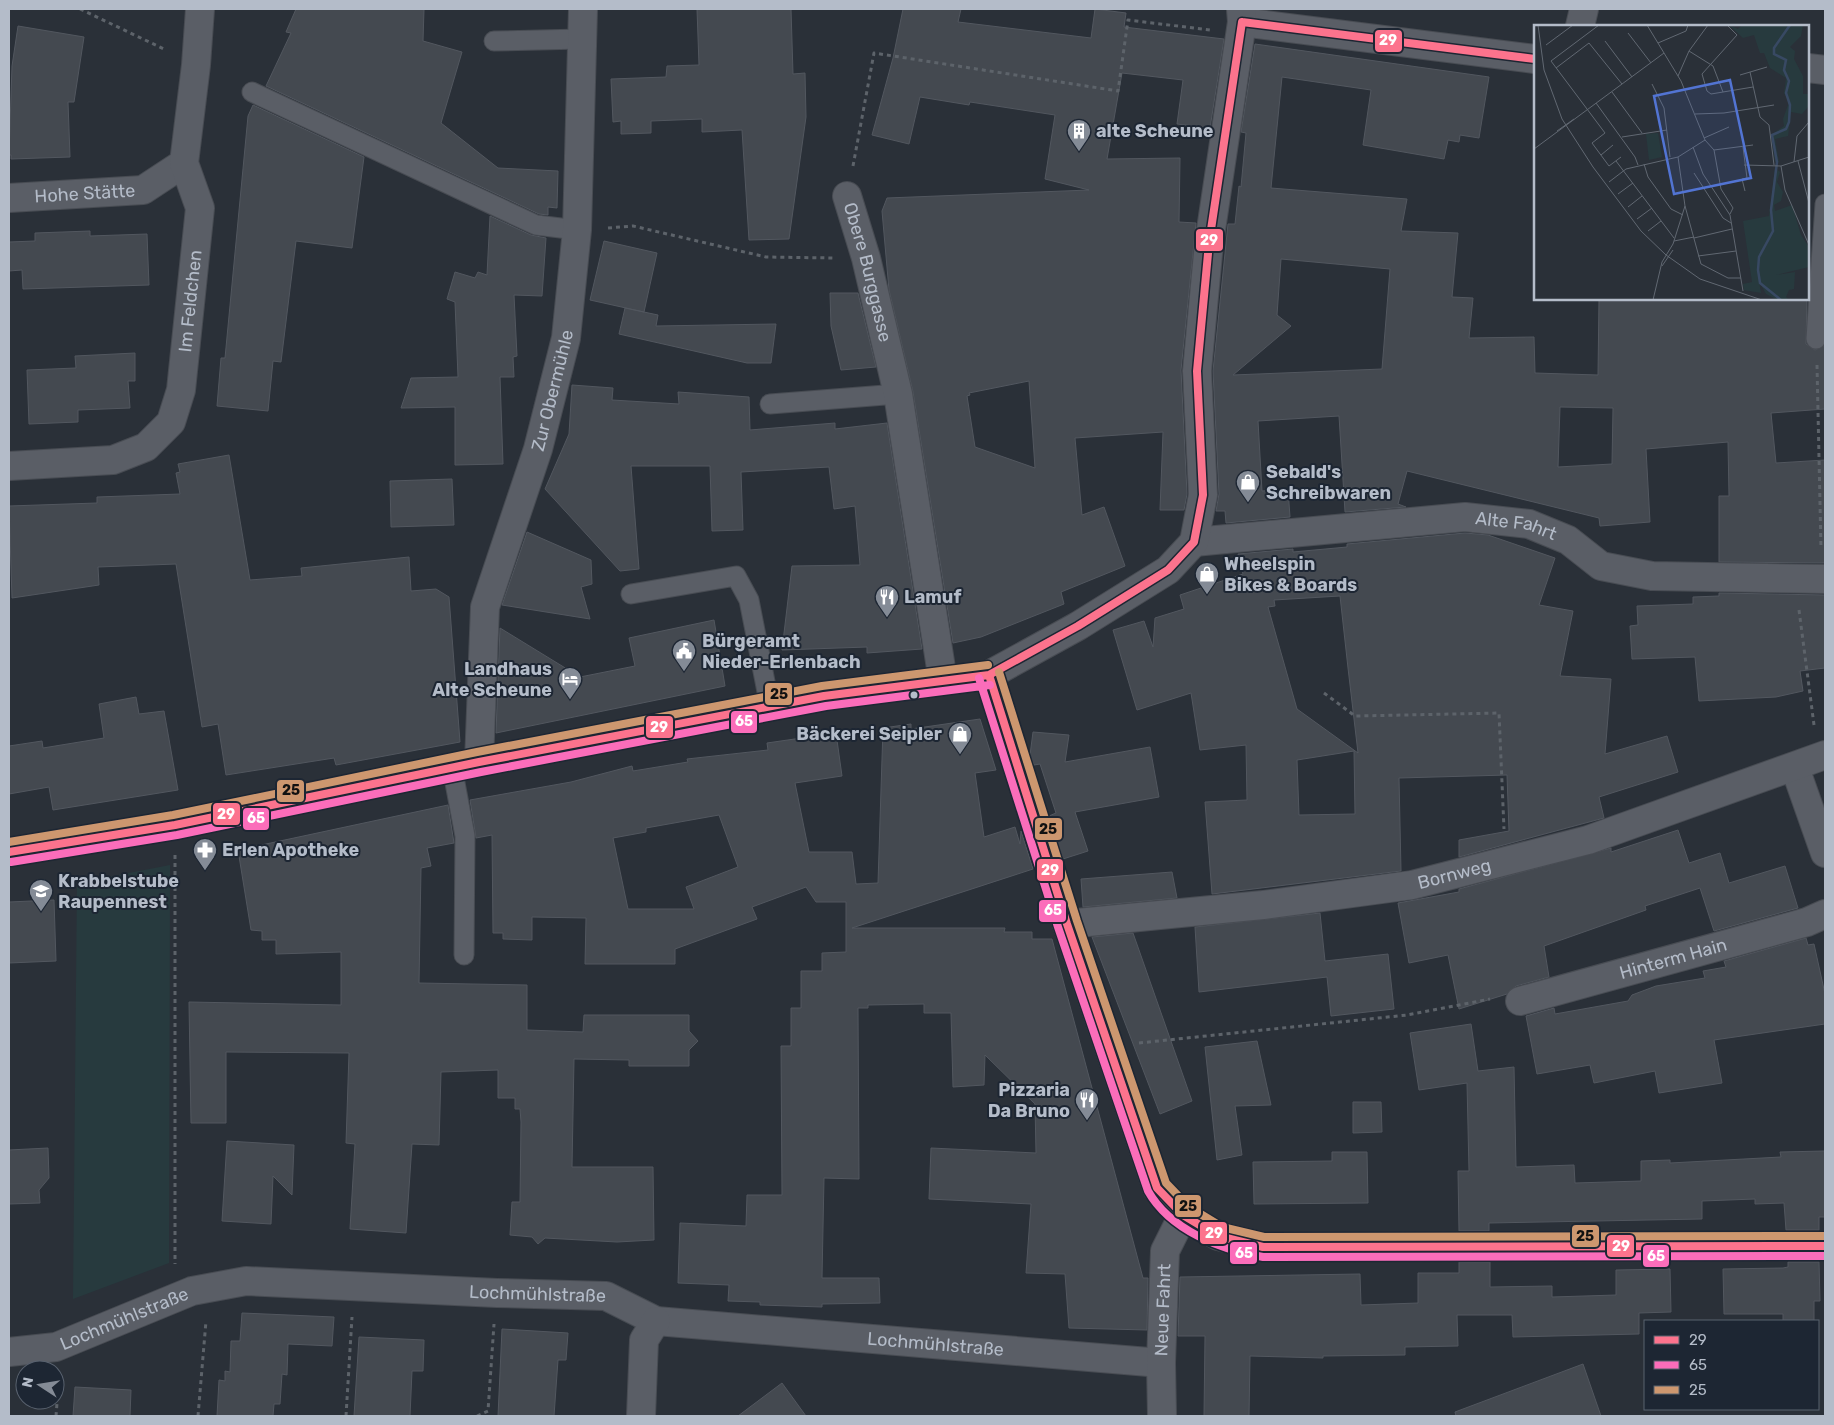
<svg xmlns="http://www.w3.org/2000/svg" width="1834" height="1425" font-family="Rubik,sans-serif">
	<rect width="100%" height="100%" fill="#2a3038"/>
	<path fill="#273a3e" d="M170 865 169 1263 73 1299 77 883Z"/>
	<path fill="#444950" stroke="#52575f" fill-rule="evenodd" d="M296 9H424L423 41 462 52 441 123 498 168 558 171 557 208 548 207V215L539 214 266 86 291 33 286 32Z
		M697 9H791L793 74 805 73 806 117 789 239 749 240 742 130 702 132V119L651 121V133L621 134V121L613 122 611 79 666 77 667 66 699 65Z
		M903 9H961L958 22 1091 38 1095 9 1126 13 1124 27 1224 39 1210 128 1177 124 1183 80 1122 73 1107 159 1180 158 1179 222 1196 223 1181 370 1187 494 1184 510H1160L1163 432 1075 438 1082 515 1104 507 1125 566 1061 592 1064 604 981 637 953 643 913 392 889 290 882 211 887 198 1089 190 1045 179 1055 115 970 102 969 105 920 97 909 144 872 135 893 58ZM1029 381 1035 468 975 447 967 396 970 395 969 393Z
		M18 26 84 37 74 102H68L70 157 11 159V155H9L12 66Z
		M1255 44 1489 77 1479 138 1460 135 1459 142 1448 140 1444 159 1363 145 1371 90 1282 77 1271 188 1407 199 1401 231 1458 233 1452 297 1473 298 1469 338 1534 337 1535 373 1598 375 1599 299H1807L1806 344 1815 350 1825 345V409L1771 413 1776 463 1825 460V563L1719 562V496H1729L1728 442 1646 449 1650 522 1600 526 1599 518 1407 471 1398 504 1406 507 1345 512 1339 416 1258 421 1262 491 1288 489 1290 517 1226 523 1225 511H1216L1219 494 1213 371 1228 224H1235L1239 186 1241 187 1246 133 1241 132ZM1281 259 1390 269 1382 369 1233 375 1291 326 1277 315ZM1560 407 1613 408 1612 464 1558 467Z
		M253 105 364 157 352 248 296 241 281 362 273 361 268 411 217 406 221 358H225L248 116Z
		M490 216 531 235 546 238 542 296 514 295 517 356 513 357 514 377H500L503 464 455 465V407L401 408 411 378 458 377 455 302 447 299 455 272 475 278 478 272 487 275Z
		M90 231V236L147 234 149 285 23 289 22 270 9 271V242L35 241V233Z
		M604 241 657 253 644 312 590 300Z
		M830 293H858L876 367 841 370 831 326Z
		M625 308 658 315 656 326 776 324 771 363H747L619 334Z
		M135 353V381H128L130 408 78 410V422L29 424 27 370 76 368 75 356Z
		M572 385 613 388 612 400 679 404 678 392 749 397 750 430 835 423V429L887 423 922 649 867 653V647L782 650 792 566 860 565 855 506 834 509 829 467 741 472 743 530 712 531 710 466H631L639 569 620 571 545 489 569 434Z
		M229 455 250 580 302 576 301 568 409 557 411 591 436 589 449 597 460 742 336 765 334 758 226 775 218 724 202 727 176 564 98 567 99 585 12 598 9 506 97 503V497L180 494 176 473 180 472 178 464Z
		M452 479 454 525 391 527 390 481Z
		M527 532 591 560 592 584 581 587 590 619 502 605Z
		M1465 533 1488 535 1555 558 1539 605 1573 611 1560 676 1611 679 1605 754 1667 736 1678 772 1599 797 1604 818 1459 857V840L1509 831 1507 775 1399 778 1401 871 1212 894 1205 802 1247 800 1246 745 1200 750 1191 693 1137 710 1113 630 1144 621 1153 647 1155 618 1184 609 1180 595 1243 574 1238 554 1293 549V552L1347 547V544ZM1340 596 1348 668 1358 753 1297 709 1268 607 1275 606 1274 600ZM1354 751 1355 814 1299 815 1297 760Z
		M1719 593 1825 595V668L1800 671 1803 691 1776 697 1699 701 1695 657 1632 659 1630 626 1638 625 1637 606 1693 604V597L1719 596Z
		M714 620 725 686 496 733 500 628 580 677 635 666 629 638Z
		M136 697 139 714 164 711 178 790 53 810 49 787 9 794V746L42 741 43 748 104 738 99 704Z
		M980 719 996 770 975 773 984 837 1015 827 1020 844 1021 831 1033 869 852 928H1005L1004 932H1032V939H1052L1143 1278H1148L1147 1330 1069 1328 1065 1274 1026 1273 1031 1204 929 1199 931 1148 1036 1153 1035 1104 985 1055 984 1085 953 1087 951 1013H924V1004L868 1005V1008H858L859 1179 824 1178 822 1278H879L880 1303 822 1304V1307L760 1305V1302L728 1301 729 1285 678 1283 680 1223 746 1226 747 1195H782L781 1046H791V1008H801V971H822V953L846 952V902H816L806 887 752 907 757 919 675 949V964H585L586 918 532 917V940L503 939V933H493L492 835 476 838 470 800 571 782 632 766 633 771 688 762 687 759 768 750 767 743 836 733 842 776 795 783 809 852H852L856 884 878 883 883 728 911 724V729ZM719 815 738 867 686 887 694 909H628L613 838 646 832V828Z
		M1033 732 1069 735 1065 762 1150 747 1159 797 1075 812 1088 851 1063 859 1049 816 1056 813 1040 764 1034 765 1030 755Z
		M448 805 454 843 427 848 431 866 421 868 419 983 527 985V1030L583 1032 584 1015H689V1031L698 1041 689 1050V1066H629V1060L574 1059 572 1167H653L654 1240 617 1242 545 1238 538 1244 532 1237 510 1235 512 1202H520L521 1122 520 1109H515V1098H498V1070L441 1072 439 1145 412 1144 406 1233 350 1229 355 1144 346 1143 349 1053 226 1052V1123H191L189 1002 341 1005V952L276 954V940H262V931L251 930 238 850Z
		M1678 830 1689 863 1720 853 1729 883 1785 866 1798 908 1714 931 1700 888 1645 906 1646 910 1544 946 1549 977 1516 986 1507 994 1459 1009 1448 955 1409 963 1398 903 1459 892V889L1611 848V852Z
		M1172 872 1177 898 1083 907 1081 879Z
		M54 900 56 961 9 963V902Z
		M1320 913 1325 961 1388 954 1394 1009 1331 1016 1327 977 1199 992 1195 927Z
		M1133 933 1192 1101 1160 1114 1092 937Z
		M1806 938 1808 945 1814 944 1825 994V1024L1714 1040 1722 1083 1659 1093 1655 1071 1594 1083 1590 1065 1537 1074 1526 1016 1554 1008 1555 1014 1628 1001 1632 995 1656 986 1705 978 1703 971 1726 967 1724 961Z
		M1471 1024 1478 1071 1514 1067 1516 1167 1574 1165 1575 1183 1641 1181V1161L1670 1160V1163L1781 1157 1780 1152 1825 1151V1217H1819V1230H1786L1784 1203 1755 1204V1199L1702 1201V1219L1489 1223V1231H1459L1458 1171H1469L1467 1083 1419 1090 1410 1033Z
		M1257 1041 1271 1105 1235 1106 1242 1155 1217 1160 1205 1047Z
		M1353 1102H1381L1382 1132 1353 1133Z
		M227 1141 294 1145 292 1195 273 1176 271 1224 222 1221Z
		M48 1148 49 1178 39 1190 40 1203 9 1204V1150Z
		M1332 1152H1367L1368 1203 1254 1204 1253 1162 1332 1161Z
		M1459 1262H1490V1287L1552 1286V1297L1616 1295V1270L1670 1269 1671 1312 1639 1313V1334L1513 1337 1512 1315H1457L1458 1346 1405 1347V1355L1323 1356V1358L1250 1356 1249 1416H1204L1205 1336H1178L1180 1277 1360 1274 1361 1305 1418 1303V1273H1459Z
		M1788 1262H1819L1820 1301H1814V1321H1783V1314H1724L1723 1269 1783 1268 1788 1267Z
		M242 1313 334 1317 332 1346 288 1344 287 1375 282 1374 280 1404H274L273 1416H217L219 1380 225 1381V1371L230 1372 231 1341H240Z
		M502 1329 568 1333 566 1360H558L554 1416H498Z
		M359 1337 424 1340 423 1371H412L410 1416H354Z
		M1583 1364 1601 1416H1456L1455 1412Z
		M782 1383 806 1416H738Z
		M75 1387 131 1390 130 1416H73Z"/>
	<g fill="none" stroke-linecap="round" stroke-linejoin="round">
		<g stroke="#484c53" stroke-width="21">
			<path id="service" d="M494 41 581 39
				M252 92 536 225 577 230
				M1816 339 1825 204
				M770 404 898 394
				M631 594 736 576 749 600 770 707
				M452 767 465 836 464 955"/>
		</g>
		<g stroke="#484c53" stroke-width="30">
			<g id="minor">
				<path d="M1242 22 1535 59"/>
				<path d="M1580 26 1584 9"/>
				<path d="M1808 68 1825 70"/>
				<path id="s1" d="M847 196 866 258 898 394 943 681"/>
				<path id="s2" d="M9 198 143 190 184 163"/>
				<path id="s3" d="M9 466 113 460 146 447 171 422 181 390 200 208 184 163 196 65 200 9"/>
				<path id="s4" d="M1194 542 1465 517 1529 524 1568 540 1601 566 1652 576 1825 579"/>
				<path d="M989 675 1067 924 1157 1188 1183 1215 1218 1236 1263 1247 1825 1246"/>
				<path id="s5" d="M479 762 485 607 538 449 566 338 577 230 583 9"/>
				<path d="M1795 768 1825 853"/>
				<path d="M9 852 175 825 479 762 824 696 989 675 1078 626 1168 570 1194 542 1203 495 1197 371 1209 243 1242 22 1241 9"/>
				<path id="s6" d="M1067 924 1263 905 1412 885 1588 840 1825 755"/>
				<path id="s7" d="M1520 1001 1807 922 1825 914"/>
				<path id="s8" d="M9 1352 56 1347 192 1291 246 1281 497 1293 606 1296 656 1321 1161 1363"/>
				<path d="M641 1416 644 1340 656 1321"/>
				<path id="s9" d="M1162 1416 1161 1363 1165 1251 1183 1215"/>
			</g>
		</g>
		<path stroke="#5d636a" stroke-width="3" stroke-dasharray="4 4" stroke-linecap="butt" d="M80 9 166 50
			M853 166 874 53 1118 91 1128 20 1210 30
			M608 228 633 226 766 257 833 258
			M1817 365 1821 549
			M1799 610 1814 725
			M1324 693 1355 716 1499 713 1504 829
			M175 855V1264
			M1139 1043 1407 1015 1490 999
			M56 1416 59 1377
			M198 1416 206 1321
			M346 1416 352 1317
			M477 1416 488 1411 494 1324"/>
		<use href="#service" stroke="#5a5e66" stroke-width="19"/>
		<use href="#minor" stroke="#5a5e66" stroke-width="28"/>
		<g stroke="#1d2633" stroke-width="11">
			<path id="bus-1" d="M1242 22 1535 59
				M989 675 1067 924 1157 1188 1183 1215 1218 1236 1263 1247 1825 1246
				M9 852 175 825 479 762 824 696 989 675 1078 626 1168 570 1194 542 1203 495 1197 371 1209 243 1242 22"/>
		</g>
		<g stroke="#1d2633" stroke-width="11">
			<path id="bus-2" d="M979 678 1058 927 1148 1191C1170 1230 1221 1250 1263 1257L1825 1256
				M11 862 177 835 481 772 826 706 990 685"/>
		</g>
		<g stroke="#1d2633" stroke-width="11">
			<path id="bus-3" d="M999 672 1077 921 1166 1183 1189 1207 1222 1227 1264 1237 1825 1236
				M9 842 173 815 477 752 822 686 988 665"/>
		</g>
		<use href="#bus-1" stroke="#fc738d" stroke-width="8"/>
		<use href="#bus-2" stroke="#fb6dba" stroke-width="8"/>
		<use href="#bus-3" stroke="#cd976f" stroke-width="8"/>
	</g>
	<defs>
		<g id="building-pin" transform="scale(1.25)"><path d="M0 17L-7.5 6A9.5 9.5 0 1 1 7.5 6Z" fill="#848b96" stroke="#1d2633"/><path d="M-4-6H4V6H1V3H-1V6H-4ZM-2.5-4.3h1.7v1.8h-1.7ZM.8-4.3h1.7v1.8H.8ZM-2.5-1h1.7V.8h-1.7ZM.8-1h1.7V.8H.8Z" fill="#fff"/></g>
		<g id="shop-pin" transform="scale(1.25)"><path d="M0 17L-7.5 6A9.5 9.5 0 1 1 7.5 6Z" fill="#848b96" stroke="#1d2633"/><path d="M-5-2.5h2.3a2.7 3.5 0 0 1 5.4 0H5L5.5 6h-11ZM-1.5-2.5h3a1.5 2.3 0 0 0-3 0Z" fill="#fff"/></g>
		<g id="restaurant-pin" transform="scale(1.25)"><path d="M0 17L-7.5 6A9.5 9.5 0 1 1 7.5 6Z" fill="#848b96" stroke="#1d2633"/><path d="M-5-6h1v4h1v-4h1v4h1v-4h1v5L-1.5 .5V6h-2V.5L-5-1ZM5-6V6H3V1.5H1.5Q1.5-4 5-6Z" fill="#fff"/></g>
		<g id="civic-pin" transform="scale(1.25)"><path d="M0 17L-7.5 6A9.5 9.5 0 1 1 7.5 6Z" fill="#848b96" stroke="#1d2633"/><path d="M-.6-6.5H3V-4.5H.6V-3L4-1V1h2V6H-6V1h2V-1L-.6-3ZM-1.2 2.5V6h2.4V2.5Z" fill="#fff"/></g>
		<g id="hotel-pin" transform="scale(1.25)"><path d="M0 17L-7.5 6A9.5 9.5 0 1 1 7.5 6Z" fill="#848b96" stroke="#1d2633"/><path d="M-6-4.5h1.5V1H6V5H4.5V3h-9V5H-6ZM-4 0a1.8 1.8 0 1 1 3.6 0ZM.5 0V-2.5h3Q6-2.5 6 0Z" fill="#fff"/></g>
		<g id="pharmacy-pin" transform="scale(1.25)"><path d="M0 17L-7.5 6A9.5 9.5 0 1 1 7.5 6Z" fill="#848b96" stroke="#1d2633"/><path d="M-2-6h4v4h4v4h-4v4h-4v-4h-4v-4h4Z" fill="#fff"/></g>
		<g id="school-pin" transform="scale(1.25)"><path d="M0 17L-7.5 6A9.5 9.5 0 1 1 7.5 6Z" fill="#848b96" stroke="#1d2633"/><path d="M0-5L7-2L0 1L-7-2ZM-4 1L0 2.5L4 1V4Q0 6-4 4Z" fill="#fff"/></g>
	</defs>
	<g fill-rule="evenodd">
		<use href="#building-pin" x="1079" y="131"/>
		<use href="#shop-pin" x="1248" y="482"/>
		<use href="#shop-pin" x="1207" y="574"/>
		<use href="#restaurant-pin" x="887" y="597"/>
		<use href="#civic-pin" x="684" y="651"/>
		<use href="#hotel-pin" x="570" y="679"/>
		<use href="#shop-pin" x="960" y="734"/>
		<use href="#pharmacy-pin" x="205" y="850"/>
		<use href="#school-pin" x="41" y="891"/>
		<use href="#restaurant-pin" x="1087" y="1100"/>
	</g>
	<circle fill="#b4bcc9" stroke="#1d2633" stroke-width="2" cx="914" cy="695" r="4.5"/>
	<g text-anchor="middle" stroke-width="4" stroke-linejoin="round" paint-order="stroke">
		<g font-size="18" font-weight="bold" fill="#b4bcc9" stroke="#1d2633" text-anchor="start">
			<text x="1096" y="137">alte Scheune</text>
			<text x="1266" y="478">Sebald's<tspan x="1266" dy="21">Schreibwaren</tspan></text>
			<text x="1224" y="570">Wheelspin<tspan x="1224" dy="21">Bikes &amp; Boards</tspan></text>
			<text x="904" y="603">Lamuf</text>
			<text x="702" y="647">Bürgeramt<tspan x="702" dy="21">Nieder-Erlenbach</tspan></text>
			<text x="552" y="675" text-anchor="end">Landhaus<tspan x="552" dy="21">Alte Scheune</tspan></text>
			<text x="942" y="740" text-anchor="end">Bäckerei Seipler</text>
			<text x="222" y="856">Erlen Apotheke</text>
			<text x="58" y="887">Krabbelstube<tspan x="58" dy="21">Raupennest</tspan></text>
			<text x="1070" y="1096" text-anchor="end">Pizzaria<tspan x="1070" dy="21">Da Bruno</tspan></text>
		</g>
		<g font-size="18" fill="#b4bcc9" stroke="#1d2633">
			<text dy="6" stroke="none"><textPath href="#s2" startOffset="76">Hohe Stätte</textPath></text>
			<text dy="6" stroke="none"><textPath href="#s1" startOffset="79">Obere Burggasse</textPath></text>
			<text dy="6" stroke="none"><textPath href="#s3" startOffset="298">Im Feldchen</textPath></text>
			<text dy="6" stroke="none"><textPath href="#s5" startOffset="382">Zur Obermühle</textPath></text>
			<text dy="6" stroke="none"><textPath href="#s4" startOffset="324">Alte Fahrt</textPath></text>
			<text dy="6" stroke="none"><textPath href="#s6" startOffset="391">Bornweg</textPath></text>
			<text dy="6" stroke="none"><textPath href="#s7" startOffset="159">Hinterm Hain</textPath></text>
			<text dy="6" stroke="none"><textPath href="#s8" startOffset="541">Lochmühlstraße</textPath></text>
			<text dy="6" stroke="none"><textPath href="#s9" startOffset="106">Neue Fahrt</textPath></text>
			<text dy="6" stroke="none"><textPath href="#s8" startOffset="121">Lochmühlstraße</textPath></text>
			<text dy="6" stroke="none"><textPath href="#s8" startOffset="946">Lochmühlstraße</textPath></text>
		</g>
	</g>
	<g transform="translate(1534 25)">
		<rect width="275" height="275" fill="#2a3038"/>
		<path d="M195 0 204 4 208 0H269L267 11 256 22 261 26 260 34 269 51V69H275V81L268 89 257 87 254 111 241 114 245 137H241L237 110 250 101 249 94 255 77 250 68 252 53 236 43 230 28H226L220 10 209 13ZM124 108 128 132 115 135 112 109ZM241 143 246 147 243 157 249 167 247 176 240 180 241 186 258 180 267 210 275 222V242L242 250 261 247 260 264 255 265 252 272 255 275H244L232 269 225 256 227 268 210 265 209 259 218 257 209 196 235 191Z" fill="#273a3e"/>
		<path fill="none" stroke="#384963" stroke-width="2.5" d="M247 275 226 258 224 245 225 232 239 206 237 185 243 137 238 110 252 104 255 97 256 80 252 68 255 56 250 45 252 35 240 29V23L256 0"/>
		<path fill="none" stroke="#616872" stroke-width="1" d="M4 0 10 45 28 94 59 142 107 206 132 230 166 254 228 275M65 0 17 36 71 108 58 118 75 141 87 132M113 0 147 56 171 115 180 125M193 0 203 10 168 49 173 66 177 69 219 62M94 8 117 38M71 16 98 52M124 18 152 6 154 0M12 20 39 0M155 26 179 41 189 67M22 43 55 18 88 59M216 47 226 92 235 100 240 140M206 50 233 42M144 51 155 26 174 0M118 59 130 83 136 132M78 67 108 108M62 78 101 132 104 140M161 89 190 88 240 80M23 106 40 94M88 112 133 105M170 113 195 102M159 122 169 149 196 190 209 266M209 122 213 153 208 154 211 166M0 124 130 28M180 125 187 164 199 183 196 189M180 125 219 120M67 130 79 120M82 136 140 213M264 136 275 178M260 137 263 111 275 97M110 139 114 152 137 184 149 190M210 140 247 141 275 132M247 141 251 165 275 220M160 148 189 193 197 198M75 157 92 144 144 132 171 115M84 169 99 158M151 181 167 239 194 253H207M94 182 108 171M103 194 118 183M114 206 127 196M160 213 198 204M140 216 160 212M164 231 202 226M128 241 139 225M119 275 128 237 139 219 151 181 144 132"/>
		<path fill="#5274d3" fill-opacity="0.15" stroke="#5274d3" stroke-width="2.5" d="M196 55 217 153 140 169 120 71Z"/>
		<rect width="275" height="275" fill="none" stroke="#b4bcc9" stroke-width="2.5"/>
	</g>
	<g stroke="#1d2633" stroke-width="2">
		<rect x="1374" y="29" width="29" height="24" rx="5" fill="#fc738d"/>
		<rect x="1195" y="228" width="29" height="24" rx="5" fill="#fc738d"/>
		<rect x="764" y="682" width="29" height="24" rx="5" fill="#cd976f"/>
		<rect x="730" y="710" width="28" height="24" rx="5" fill="#fb6dba"/>
		<rect x="645" y="715" width="29" height="24" rx="5" fill="#fc738d"/>
		<rect x="276" y="779" width="29" height="24" rx="5" fill="#cd976f"/>
		<rect x="212" y="802" width="29" height="24" rx="5" fill="#fc738d"/>
		<rect x="242" y="807" width="28" height="24" rx="5" fill="#fb6dba"/>
		<rect x="1034" y="817" width="29" height="24" rx="5" fill="#cd976f"/>
		<rect x="1036" y="858" width="28" height="24" rx="5" fill="#fc738d"/>
		<rect x="1038" y="899" width="29" height="24" rx="5" fill="#fb6dba"/>
		<rect x="1174" y="1194" width="28" height="24" rx="5" fill="#cd976f"/>
		<rect x="1199" y="1221" width="29" height="24" rx="5" fill="#fc738d"/>
		<rect x="1571" y="1224" width="29" height="24" rx="5" fill="#cd976f"/>
		<rect x="1606" y="1234" width="29" height="24" rx="5" fill="#fc738d"/>
		<rect x="1229" y="1241" width="29" height="24" rx="5" fill="#fb6dba"/>
		<rect x="1642" y="1244" width="28" height="24" rx="5" fill="#fb6dba"/>
	</g>
	<g font-size="14" text-anchor="middle" font-weight="bold" fill="#fff">
		<text x="1388" y="45">29</text>
		<text x="1209" y="245">29</text>
		<text x="744" y="726">65</text>
		<text x="659" y="732">29</text>
		<text x="226" y="819">29</text>
		<text x="256" y="823">65</text>
		<text x="1050" y="875">29</text>
		<text x="1053" y="915">65</text>
		<text x="1214" y="1238">29</text>
		<text x="1621" y="1251">29</text>
		<text x="1244" y="1258">65</text>
		<text x="1656" y="1261">65</text>
	</g>
	<g font-size="14" text-anchor="middle" font-weight="bold" fill="#111">
		<text x="779" y="699">25</text>
		<text x="291" y="795">25</text>
		<text x="1048" y="834">25</text>
		<text x="1188" y="1211">25</text>
		<text x="1585" y="1241">25</text>
	</g>
	<rect width="1834" height="1425" fill="none" stroke="#b4bcc9" stroke-width="20"/>
	<rect x="1644" y="1320" width="175" height="90" fill="#1d2633" stroke="#59626f"/>
	<rect x="1654" y="1336" width="25" height="8" fill="#fc738d" stroke="#59626f"/>
	<text x="1689" y="1345" font-size="15" fill="#b4bcc9">29</text>
	<rect x="1654" y="1361" width="25" height="8" fill="#fb6dba" stroke="#59626f"/>
	<text x="1689" y="1370" font-size="15" fill="#b4bcc9">65</text>
	<rect x="1654" y="1386" width="25" height="8" fill="#cd976f" stroke="#59626f"/>
	<text x="1689" y="1395" font-size="15" fill="#b4bcc9">25</text>
	<g transform="translate(40 1385) rotate(282)"><circle r="24" fill="#1d2633" stroke="#59626f"/>
	<path d="M0-4L9 19L0 12L-9 19Z" fill="#848b96"/>
	<text y="-8" font-size="14" font-weight="bold" text-anchor="middle" fill="#b4bcc9">N</text>
	</g>
</svg>
